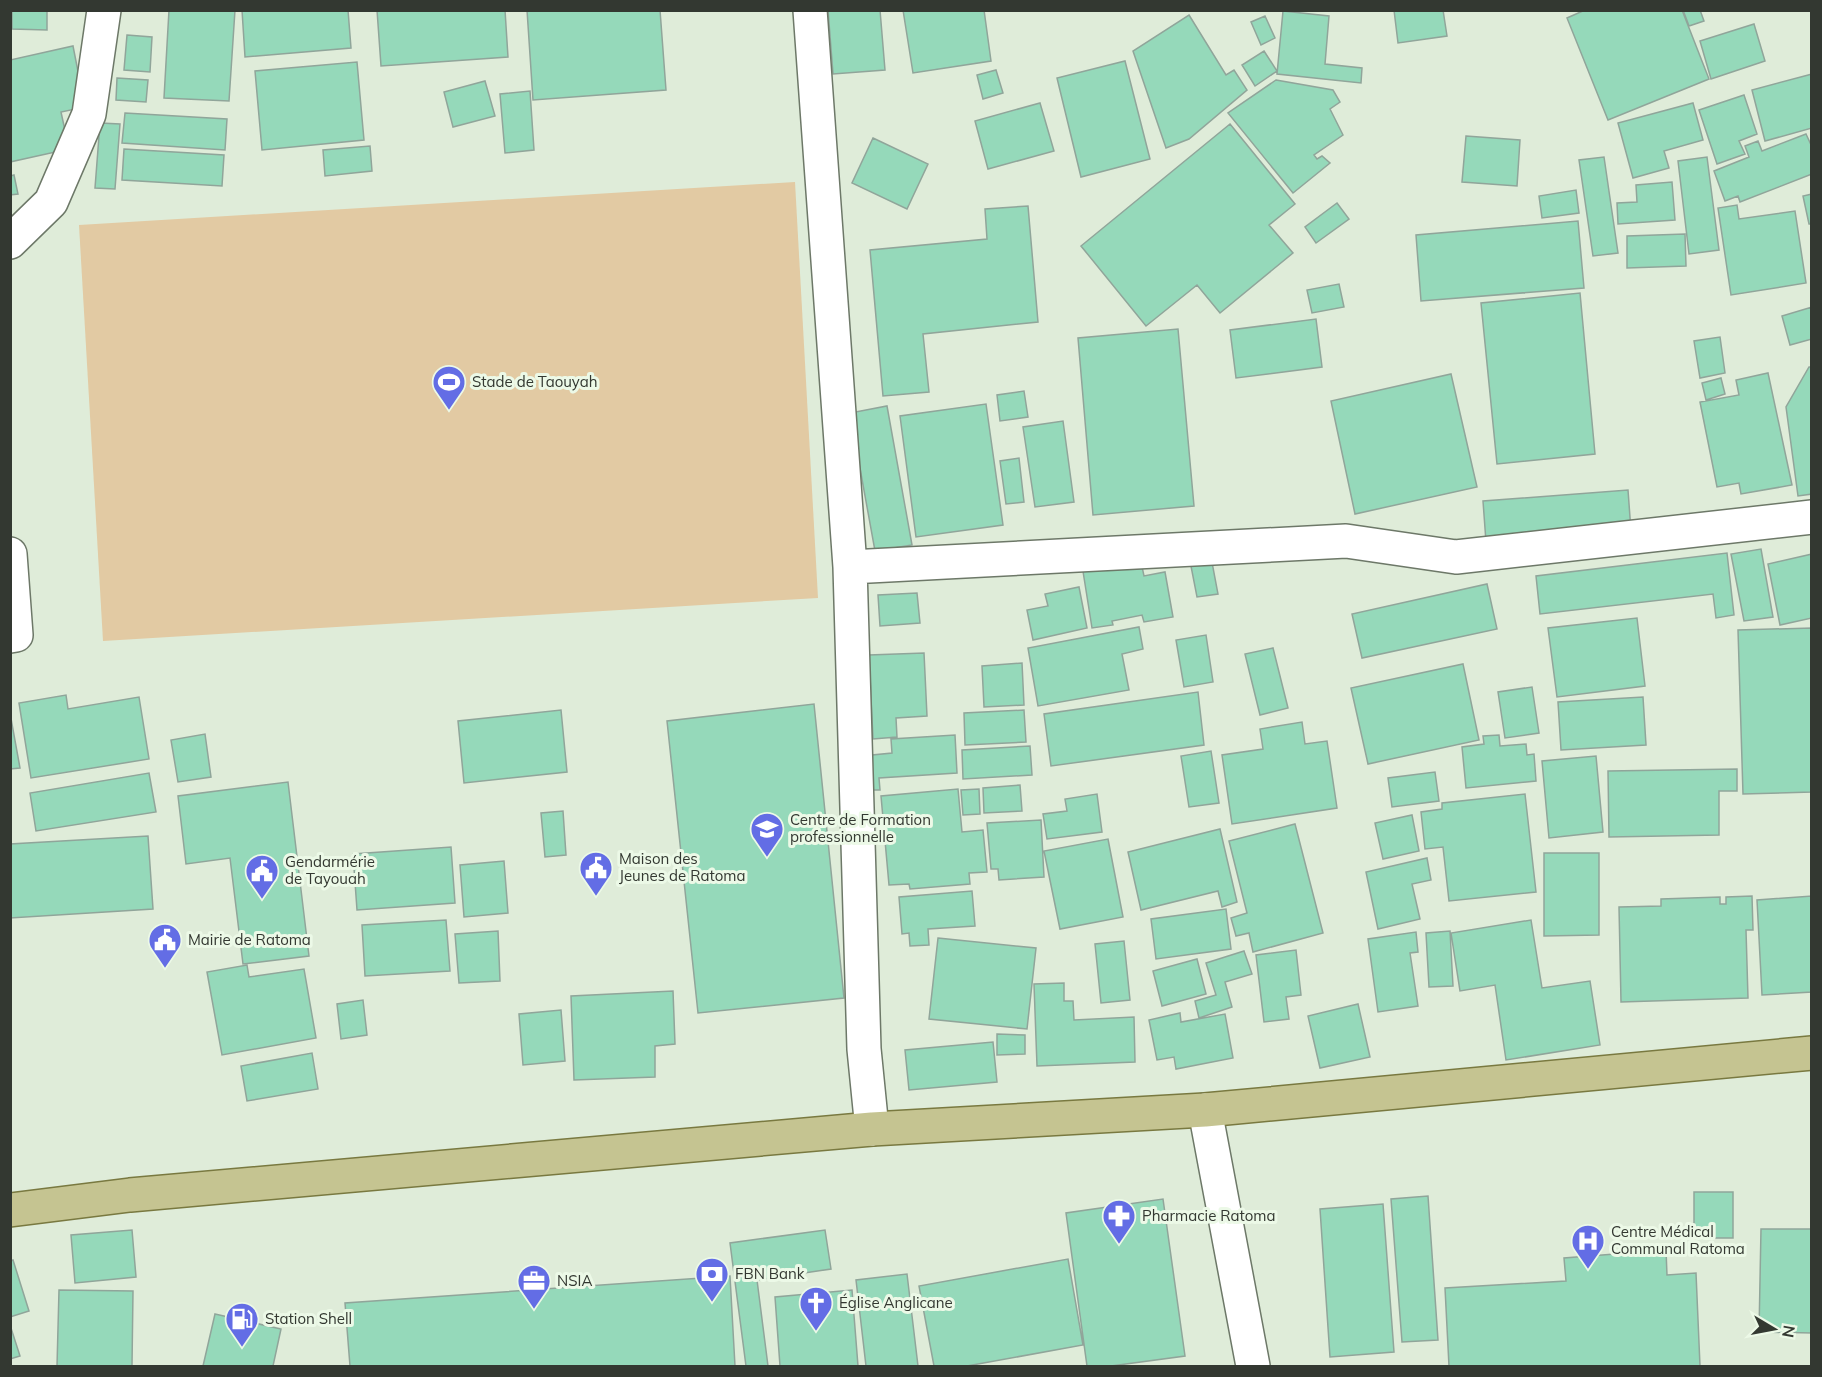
<svg xmlns="http://www.w3.org/2000/svg" width="1822" height="1377" font-family="Mulish,sans-serif">
	<rect width="100%" height="100%" fill="#dfecd9"/>
	<path fill="#e2caa3" d="M795 182 818 598 103 641 79 225Z"/>
	<path fill="#95d9ba" stroke="#90a59a" stroke-width="1.5" d="M12 10H47V30L12 29Z
		M169 10H235L229 101 164 98Z
		M242 10H348L351 48 245 57Z
		M377 10H505L508 57 381 66Z
		M527 10H660L666 90 533 100Z
		M828 10H880L885 70 833 74Z
		M903 10H984L991 61 913 73Z
		M1394 10H1443L1447 36 1398 43Z
		M1585 10H1682L1709 79 1608 120 1567 18Z
		M1683 10H1700L1704 21 1689 26Z
		M1283 11 1329 16 1325 64 1362 68 1361 83 1277 74Z
		M1189 15 1226 75 1234 70 1247 90 1189 139 1166 148 1133 51Z
		M1265 16 1275 38 1261 45 1251 22Z
		M1754 24 1765 61 1711 79 1700 41Z
		M127 35 152 37 150 72 124 70Z
		M73 46 85 107 61 112 69 149 10 162V60Z
		M1264 51 1277 71 1255 86 1242 65Z
		M1125 61 1150 159 1081 177 1057 78Z
		M357 62 364 140 262 150 255 71Z
		M996 70 1003 93 983 99 977 75Z
		M1812 74V128L1765 141 1752 90Z
		M117 78 148 80 146 102 116 100Z
		M1276 80 1333 90 1340 102 1330 109 1343 135 1314 155 1317 159 1322 156 1330 163 1293 193 1228 113Z
		M485 81 495 116 453 127 444 92Z
		M530 91 534 150 505 153 500 94Z
		M1744 95 1757 134 1739 141 1745 154 1717 164 1699 110Z
		M1040 103 1054 151 988 169 975 121Z
		M1693 103 1703 140 1664 151 1669 168 1633 178 1618 123Z
		M125 113 227 119 225 150 122 143Z
		M100 123 120 124 115 189 95 188Z
		M1230 124 1295 204 1269 225 1293 253 1220 313 1197 285 1146 326 1081 246Z
		M1806 134 1812 147V174L1740 202 1738 196 1725 201 1714 171 1749 157 1745 146 1758 141 1762 151Z
		M1466 136 1520 140 1517 186 1462 182Z
		M873 138 928 164 907 209 852 183Z
		M370 146 372 171 325 176 323 150Z
		M124 149 224 155 222 186 122 180Z
		M1604 157 1618 253 1593 256 1579 160Z
		M1707 157 1719 250 1689 254 1678 161Z
		M14 175 18 194 10 195V176Z
		M1672 182 1675 220 1618 224 1617 203 1637 202 1636 185Z
		M1576 190 1579 213 1542 218 1539 196Z
		M1812 194V224H1809L1803 196Z
		M1337 203 1349 219 1316 243 1305 227Z
		M1737 205 1739 219 1795 211 1806 283 1731 295 1718 208Z
		M1028 206 1038 322 923 334 929 392 883 396 870 250 987 239 985 209Z
		M1578 221 1584 288 1421 301 1416 235Z
		M1685 234 1686 266 1627 268V236Z
		M1339 284 1344 307 1312 313 1307 290Z
		M1580 293 1595 454 1497 464 1481 303Z
		M1812 307V339L1790 345 1782 316Z
		M1316 319 1322 367 1236 378 1230 330Z
		M1178 329 1194 506 1093 515 1078 338Z
		M1720 337 1725 373 1700 378 1694 341Z
		M1809 367H1812V494L1798 496 1786 407Z
		M1768 373 1792 485 1741 494 1739 483 1717 487 1700 402 1739 395 1736 380Z
		M1451 374 1477 487 1355 514 1331 401Z
		M1721 378 1725 394 1706 400 1702 383Z
		M1024 391 1028 417 1000 421 997 395Z
		M986 404 1003 525 916 537 900 416Z
		M887 406 912 545 875 551 850 413Z
		M1063 421 1074 502 1035 507 1023 427Z
		M1019 458 1024 502 1006 504 1000 461Z
		M1628 490 1631 531 1486 542 1483 501Z
		M1761 549 1773 617 1744 621 1731 554Z
		M1727 553 1734 615 1716 618 1713 594 1540 614 1536 576Z
		M1812 554V618L1780 625 1768 564Z
		M1211 557 1218 594 1197 597 1190 561Z
		M1141 562 1144 576 1165 572 1173 617 1144 622 1142 615 1112 621 1113 625 1092 628 1082 565Z
		M1487 584 1497 629 1362 658 1352 614Z
		M1079 587 1087 628 1033 640 1027 610 1048 606 1045 594Z
		M917 593 920 623 880 626 878 595Z
		M1637 618 1645 686 1557 697 1548 628Z
		M1139 627 1143 649 1122 654 1129 690 1038 706 1028 648Z
		M1812 628V792L1743 794 1738 630Z
		M1206 635 1213 682 1184 687 1176 640Z
		M1273 648 1288 708 1260 715 1245 654Z
		M924 653 927 716 896 718 897 737 873 739 869 655Z
		M1022 663 1024 705 984 707 982 666Z
		M1463 664 1479 740 1368 764 1351 688Z
		M1532 687 1539 733 1505 738 1498 692Z
		M1198 692 1204 745 1051 766 1044 714Z
		M66 695 68 709 139 697 149 759 31 778 19 703Z
		M1643 697 1646 745 1561 750 1558 702Z
		M814 704 844 998 698 1013 667 721Z
		M561 710 567 772 464 783 458 721Z
		M1024 710 1026 742 965 745 964 713Z
		M10 713 20 768 10 769Z
		M1302 722 1305 744 1327 741 1337 808 1232 824 1222 755 1263 749 1260 729Z
		M205 734 211 777 178 782 171 740Z
		M955 735 957 773 879 778 880 790H864L862 756 892 753 891 739Z
		M1499 735 1500 746 1526 744 1527 755 1534 754 1536 781 1466 788 1462 747 1484 744 1483 736Z
		M1030 746 1032 775 963 779 962 750Z
		M1211 751 1219 803 1189 807 1181 756Z
		M1596 756 1603 832 1549 838 1542 761Z
		M1737 769V791H1719V835L1609 837 1608 771Z
		M1435 772 1439 801 1392 807 1388 778Z
		M149 773 156 812 36 831 30 793Z
		M288 782 309 956 243 964 230 858 186 864 178 796Z
		M1020 785 1022 811 984 813 983 788Z
		M958 789 962 832 983 830 987 872 969 873 970 884 910 889 909 884 889 885 881 796Z
		M979 789 980 814 963 815 961 790Z
		M1097 794 1102 832 1047 839 1043 814 1067 811 1065 799Z
		M1525 794 1536 892 1449 901 1443 847 1425 849 1421 812 1442 809V803Z
		M563 811 566 855 545 857 541 813Z
		M1412 815 1419 851 1383 859 1375 823Z
		M1041 820 1044 877 999 880 998 869H991L987 823Z
		M1295 824 1323 933 1253 952 1249 933 1236 936 1231 918 1247 913 1229 841Z
		M1220 829 1237 902 1222 907 1218 891 1141 910 1128 852Z
		M148 836 153 909 10 918V844Z
		M1108 839 1123 917 1060 929 1044 851Z
		M451 847 455 903 357 910 353 854Z
		M1544 853H1599V935L1544 936Z
		M1427 858 1431 880 1412 884 1420 919 1378 929 1366 872Z
		M504 861 508 913 464 917 460 865Z
		M972 891 975 926 928 929 929 945 910 946 909 933 902 934 899 897Z
		M1752 896 1753 930H1746L1748 998 1621 1002 1619 907 1661 906V899L1720 897V904H1726V897Z
		M1812 896V992L1762 995 1757 900Z
		M1226 909 1231 949 1156 959 1151 919Z
		M446 920 450 971 365 976 362 925Z
		M1531 920 1542 988 1590 981 1600 1045 1506 1060 1495 985 1460 991 1451 933Z
		M498 931 500 981 459 983 455 934Z
		M1450 931 1453 986 1429 987 1426 933Z
		M1416 932 1418 952 1410 953 1418 1006 1378 1012 1368 939Z
		M938 938 1036 948 1027 1029 929 1019Z
		M1124 941 1130 1000 1101 1003 1095 944Z
		M1296 950 1301 995 1286 997 1289 1019 1264 1022 1256 955Z
		M1244 951 1252 974 1225 982 1232 1007 1199 1018 1195 1001 1216 995 1206 963Z
		M1197 959 1206 994 1162 1006 1153 971Z
		M247 965 249 977 304 969 316 1038 222 1055 207 972Z
		M1064 983V1001H1073L1074 1020 1134 1017 1135 1062 1037 1066 1034 984Z
		M673 991 675 1044 655 1046V1077L574 1080 571 996Z
		M363 1000 367 1035 341 1039 337 1004Z
		M1358 1004 1370 1057 1320 1068 1308 1016Z
		M561 1010 565 1061 523 1065 519 1014Z
		M1180 1013 1181 1022 1225 1014 1233 1058 1176 1069 1174 1057 1157 1060 1149 1020Z
		M997 1034 1025 1035V1054L997 1055Z
		M993 1042 997 1082 909 1090 905 1050Z
		M312 1053 318 1089 247 1101 241 1066Z
		M1694 1192H1733V1238H1694Z
		M1428 1196 1438 1340 1402 1342 1391 1199Z
		M1163 1199 1185 1356 1111 1366H1087L1066 1213Z
		M1383 1204 1394 1352 1330 1357 1320 1209Z
		M1761 1229H1812V1333L1759 1332Z
		M132 1230 136 1277 75 1283 71 1235Z
		M825 1230 831 1269 757 1280 768 1366H746L730 1243Z
		M1666 1250 1667 1275 1696 1273 1700 1366H1449L1445 1288 1566 1281 1564 1258Z
		M1068 1259 1083 1345 967 1366H934L919 1286Z
		M13 1260 29 1311 10 1317V1261Z
		M907 1274 918 1366H866L856 1280Z
		M730 1276 735 1366H350L345 1303Z
		M59 1290 133 1291 132 1366H57Z
		M852 1290 858 1366H780L775 1297Z
		M215 1314 281 1329 273 1366H203Z
		M10 1325 20 1356 10 1359Z"/>
	<g fill="none" stroke-linecap="round" stroke-linejoin="round">
		<g stroke="#6d7868" stroke-width="36">
			<path id="minor" d="M810 10 850 567 864 1049 872 1129
				M10 242 51 202 89 114 104 10
				M10 554 16 635 10 636
				M850 567 1346 541 1456 557 1812 517
				M1205 1110 1253 1366"/>
		</g>
		<g stroke="#797940" stroke-width="36">
			<path id="primary" d="M10 1210 130 1195 872 1129 1205 1110 1812 1053"/>
		</g>
		<use href="#minor" stroke="#fff" stroke-width="33"/>
		<use href="#primary" stroke="#c5c491" stroke-width="33"/>
	</g>
	<defs>
		<g id="stadium-pin" transform="scale(1.725)"><path d="M0 17L-7.5 6A9.5 9.5 0 1 1 7.5 6Z" fill="#636de5" stroke="#ecf9e7"/><path d="M0-5a6.5 5 0 1 0 0 10a6.5 5 0 1 0 0-10ZM-3.5-1.8h7v3.6h-7Z" fill="#fff"/></g>
		<g id="school-pin" transform="scale(1.725)"><path d="M0 17L-7.5 6A9.5 9.5 0 1 1 7.5 6Z" fill="#636de5" stroke="#ecf9e7"/><path d="M0-5L7-2L0 1L-7-2ZM-4 1L0 2.5L4 1V4Q0 6-4 4Z" fill="#fff"/></g>
		<g id="civic-pin" transform="scale(1.725)"><path d="M0 17L-7.5 6A9.5 9.5 0 1 1 7.5 6Z" fill="#636de5" stroke="#ecf9e7"/><path d="M-.6-6.5H3V-4.5H.6V-3L4-1V1h2V6H-6V1h2V-1L-.6-3ZM-1.2 2.5V6h2.4V2.5Z" fill="#fff"/></g>
		<g id="pharmacy-pin" transform="scale(1.725)"><path d="M0 17L-7.5 6A9.5 9.5 0 1 1 7.5 6Z" fill="#636de5" stroke="#ecf9e7"/><path d="M-2-6h4v4h4v4h-4v4h-4v-4h-4v-4h4Z" fill="#fff"/></g>
		<g id="hospital-pin" transform="scale(1.725)"><path d="M0 17L-7.5 6A9.5 9.5 0 1 1 7.5 6Z" fill="#636de5" stroke="#ecf9e7"/><path d="M-5-5h3v3.5h4V-5h3V5h-3V1.5h-4V5h-3Z" fill="#fff"/></g>
		<g id="bank-pin" transform="scale(1.725)"><path d="M0 17L-7.5 6A9.5 9.5 0 1 1 7.5 6Z" fill="#636de5" stroke="#ecf9e7"/><path d="M-6-4H6V4H-6ZM0-2.3a2.3 2.3 0 1 0 0 4.6a2.3 2.3 0 1 0 0-4.6Z" fill="#fff"/></g>
		<g id="office-pin" transform="scale(1.725)"><path d="M0 17L-7.5 6A9.5 9.5 0 1 1 7.5 6Z" fill="#636de5" stroke="#ecf9e7"/><path d="M-6-3h4V-5.5h4V-3h4V5H-6ZM-1-4.5V-3h2v-1.5ZM-6 0V1H6V0Z" fill="#fff"/></g>
		<g id="church-pin" transform="scale(1.725)"><path d="M0 17L-7.5 6A9.5 9.5 0 1 1 7.5 6Z" fill="#636de5" stroke="#ecf9e7"/><path d="M-1.2-6h2.4v3.5h3.3v2.4h-3.3V6h-2.4V-.1h-3.3v-2.4h3.3Z" fill="#fff"/></g>
		<g id="fuel-pin" transform="scale(1.725)"><path d="M0 17L-7.5 6A9.5 9.5 0 1 1 7.5 6Z" fill="#636de5" stroke="#ecf9e7"/><path d="M-5.5-6h7V0h2V4h1.3V-2.5L3-4.5l.8-.8L6-3V5H2.5V1h-1V6h-7ZM-4.2-4.7v3.2H.2V-4.7Z" fill="#fff"/></g>
	</defs>
	<g fill-rule="evenodd">
		<use href="#stadium-pin" x="449" y="382"/>
		<use href="#school-pin" x="767" y="829"/>
		<use href="#civic-pin" x="596" y="868"/>
		<use href="#civic-pin" x="262" y="871"/>
		<use href="#civic-pin" x="165" y="940"/>
		<use href="#pharmacy-pin" x="1119" y="1216"/>
		<use href="#hospital-pin" x="1588" y="1241"/>
		<use href="#bank-pin" x="712" y="1274"/>
		<use href="#office-pin" x="534" y="1281"/>
		<use href="#church-pin" x="816" y="1303"/>
		<use href="#fuel-pin" x="242" y="1319"/>
	</g>
	<g text-anchor="middle" stroke-width="6" stroke-linejoin="round" paint-order="stroke">
		<g font-size="15" fill="#333831" stroke="#ecf9e7" text-anchor="start">
			<text x="472" y="387">Stade de Taouyah</text>
			<text x="790" y="825">Centre de Formation<tspan x="790" dy="17">professionnelle</tspan></text>
			<text x="619" y="864">Maison des<tspan x="619" dy="17">Jeunes de Ratoma</tspan></text>
			<text x="285" y="867">Gendarmérie<tspan x="285" dy="17">de Tayouah</tspan></text>
			<text x="188" y="945">Mairie de Ratoma</text>
			<text x="1142" y="1221">Pharmacie Ratoma</text>
			<text x="1611" y="1237">Centre Médical<tspan x="1611" dy="17">Communal Ratoma</tspan></text>
			<text x="735" y="1279">FBN Bank</text>
			<text x="557" y="1286">NSIA</text>
			<text x="839" y="1308">Église Anglicane</text>
			<text x="265" y="1324">Station Shell</text>
		</g>
	</g>
	<rect width="1822" height="1377" fill="none" stroke="#333831" stroke-width="24"/>
	<g transform="translate(1774 1329) rotate(100)" stroke="#ecf9e7" stroke-width="4.5" paint-order="stroke">
	<path d="M0-4.5L10 22L0 15L-10 22Z" fill="#333831"/>
	<text y="-9" font-size="16" font-weight="bold" text-anchor="middle" fill="#333831">N</text>
	</g>
</svg>
